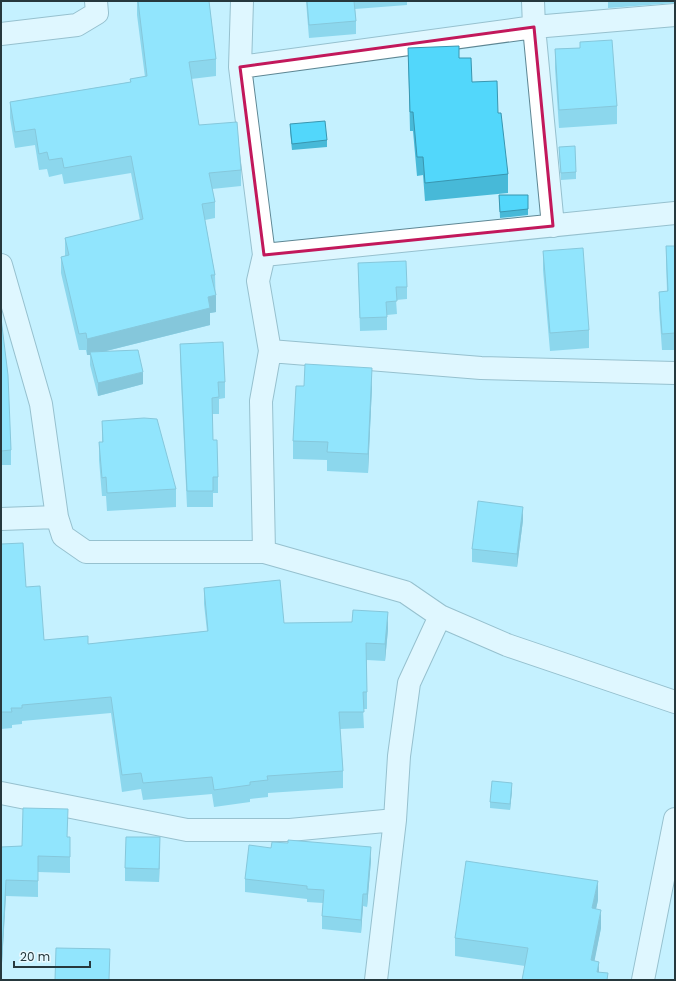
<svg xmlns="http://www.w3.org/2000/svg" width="676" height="981" font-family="Poppins,sans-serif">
	<rect width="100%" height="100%" fill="#c5f1ff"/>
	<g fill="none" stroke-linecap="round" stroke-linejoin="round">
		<g stroke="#5e8794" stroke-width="24">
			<path id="street" d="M242 1 240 67 264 255 258 281 270 351 261 401 264 552
				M533 1 534 27 553 226
				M1 34 77 25 97 13 96 1
				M240 67 534 27 675 15
				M264 255 675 213
				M1 265 41 404 57 517 63 536 86 552H264L405 592 440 616 507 645 675 702
				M270 351 481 368 675 373
				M1 519 57 517
				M1 793 187 830H290L395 820
				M376 980 395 820 399 756 409 683 440 616
				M643 980 675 819"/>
		</g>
		<use href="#street" stroke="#fff" stroke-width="22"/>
	</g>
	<path fill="#47b9d8" d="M137 1H209L216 59V76L191 79 199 125 241 170V186L212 189 215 202V218L205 220 215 275 216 312 210 313V325L102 352 143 384 98 396 90 365V355H87L86 350H79L61 273V257L65 256V238L140 220 131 173 64 184 62 174 49 177 47 169 39 170 35 145 15 148 10 118V102L130 82V79L145 77 137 15Z
		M306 1H407V5L355 9 356 21V34L309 38Z
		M608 1H675V3L608 8Z
		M580 42 617 106V124L559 128 555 68V49L580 48Z
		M408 48 459 58 472 82 498 113 508 174V193L425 201 423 175 417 176 413 131H410Z
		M290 124 327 140V147L292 150 290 131Z
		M559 147 576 172V179L561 180 559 154Z
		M499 195H528V215L500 218Z
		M666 246H675V350H662L659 308V292L667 291 666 262Z
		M543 251 589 330V348L550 351 543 270Z
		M358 263 407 287V299L396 300 397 314 387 315V330L360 331Z
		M1 318 11 450V465H1Z
		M180 344 225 382V398L219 399V414H212L213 440 218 477V493H213V507H187L180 361Z
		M304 386H372L368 473 327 471V460L293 459V441Z
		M102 421 176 489V507L107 511 106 496H102L99 460V442H102Z
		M523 520 517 567 472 562V549Z
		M1 544 26 587 44 640 88 644 207 631 204 604V588L284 623 388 629 385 661 367 660V709H363L364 728 340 729 343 771V788L268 793V797L250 799V802L214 807 212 794 143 800 141 789 122 792 111 713 22 721V724L12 725V728L1 729Z
		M512 790 510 810 490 808V802Z
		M67 837H70V873L38 872V897L6 896 1 847 22 846Z
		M160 850 159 882 125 881V868Z
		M371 860 367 907 363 906 361 933 322 929V916L323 903 307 902V899L245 892V879Z
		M598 900 596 909 601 928 594 961 599 972 525 966 455 956V938Z"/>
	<path fill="#3996b0" d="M216 295V312L210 313V325L90 355V352V355H87V339L208 297Z
		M372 368V386L368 473V454Z
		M143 372V384L98 396V383Z
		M523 507V520L517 567V554Z
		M388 612V629L385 661V644Z
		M512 783V790L510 810V804Z
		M160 837V850L159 882V869Z
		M371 847V860L367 907V894Z
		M6 880V896L1 980V972Z
		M598 881V900L592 926V908Z
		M363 894V906L361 933V920Z
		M601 910V928L591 979V960Z
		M599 962V980L597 972Z"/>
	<path fill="#52d7fb" stroke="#3996b0" d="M138 1H209L216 59 189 62 199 125 237 122 241 170 209 173 215 202 202 204 215 275H211L216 295 208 297 210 308 87 339 86 333 79 334 61 257 69 255 65 238 143 219 131 156 64 168 62 158 49 160 47 152 39 154 35 129 15 132 10 102 131 82 130 79 147 76Z
		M307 1H354L356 21 309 25Z
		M612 40 617 106 559 110 555 49 580 48V42Z
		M459 46V58H471L472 82 497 81 498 113H501L508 174 425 183 423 157H417L413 112H410L408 48Z
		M325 121 327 140 292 144 290 124Z
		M575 146 576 172 561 173 559 147Z
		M499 195H528V209L500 212Z
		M666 246H675V333L662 334 659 292 668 291Z
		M583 248 589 330 550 333 543 251Z
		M406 261 407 287H396L397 301 386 302 387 317 360 318 358 263Z
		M1 318 8 375 11 450 1 451Z
		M223 342 225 382H218L219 397 212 398 213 440H217L218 477H213V491H187L180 344Z
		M138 350 143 372 98 383 90 352Z
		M305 364 372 368 368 454 327 452 328 442 293 441 296 386H304Z
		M144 418 157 419 176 489 107 493 106 477 102 478 99 442H103L102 421Z
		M478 501 523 507 517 554 472 549Z
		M23 543 26 587 40 586 44 640 88 636V644L208 631 204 588 280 580 284 623 352 622 353 610 388 612 385 644 366 643 367 692H363L364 712H339L343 771 267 776 268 780 250 782V785L214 790 212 777 143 783 141 773 122 775 111 697 22 705V708H11L12 712H1V544Z
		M492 781 512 783 510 804 490 802Z
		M23 808 68 809 67 837H70V857L38 856V881L6 880 1 972V847L22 846Z
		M126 837H160L159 869 125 868Z
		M288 840 371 847 367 894H363L361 920 322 916 324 890 307 889V886L245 879 249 845 271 848 272 842 288 843Z
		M466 861 598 881 592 908 601 910 591 960 599 962 597 972 608 973 607 980H522L528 948 455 938Z
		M56 948 110 949 109 980H55Z"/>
	<path d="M0 0H676V981H0ZM534 27 553 226 264 255 240 67Z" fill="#c5f1ff" fill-opacity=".55" fill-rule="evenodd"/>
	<path fill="none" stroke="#c2185b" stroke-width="3" stroke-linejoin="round" d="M534 27 553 226 264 255 240 67Z"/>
	<rect width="676" height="981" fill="none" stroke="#26383d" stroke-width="4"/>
	<path d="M14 961v6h76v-6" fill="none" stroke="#26383d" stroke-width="2"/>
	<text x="20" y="961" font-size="12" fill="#26383d" stroke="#e8f9ff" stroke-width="3" paint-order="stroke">20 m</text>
</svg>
